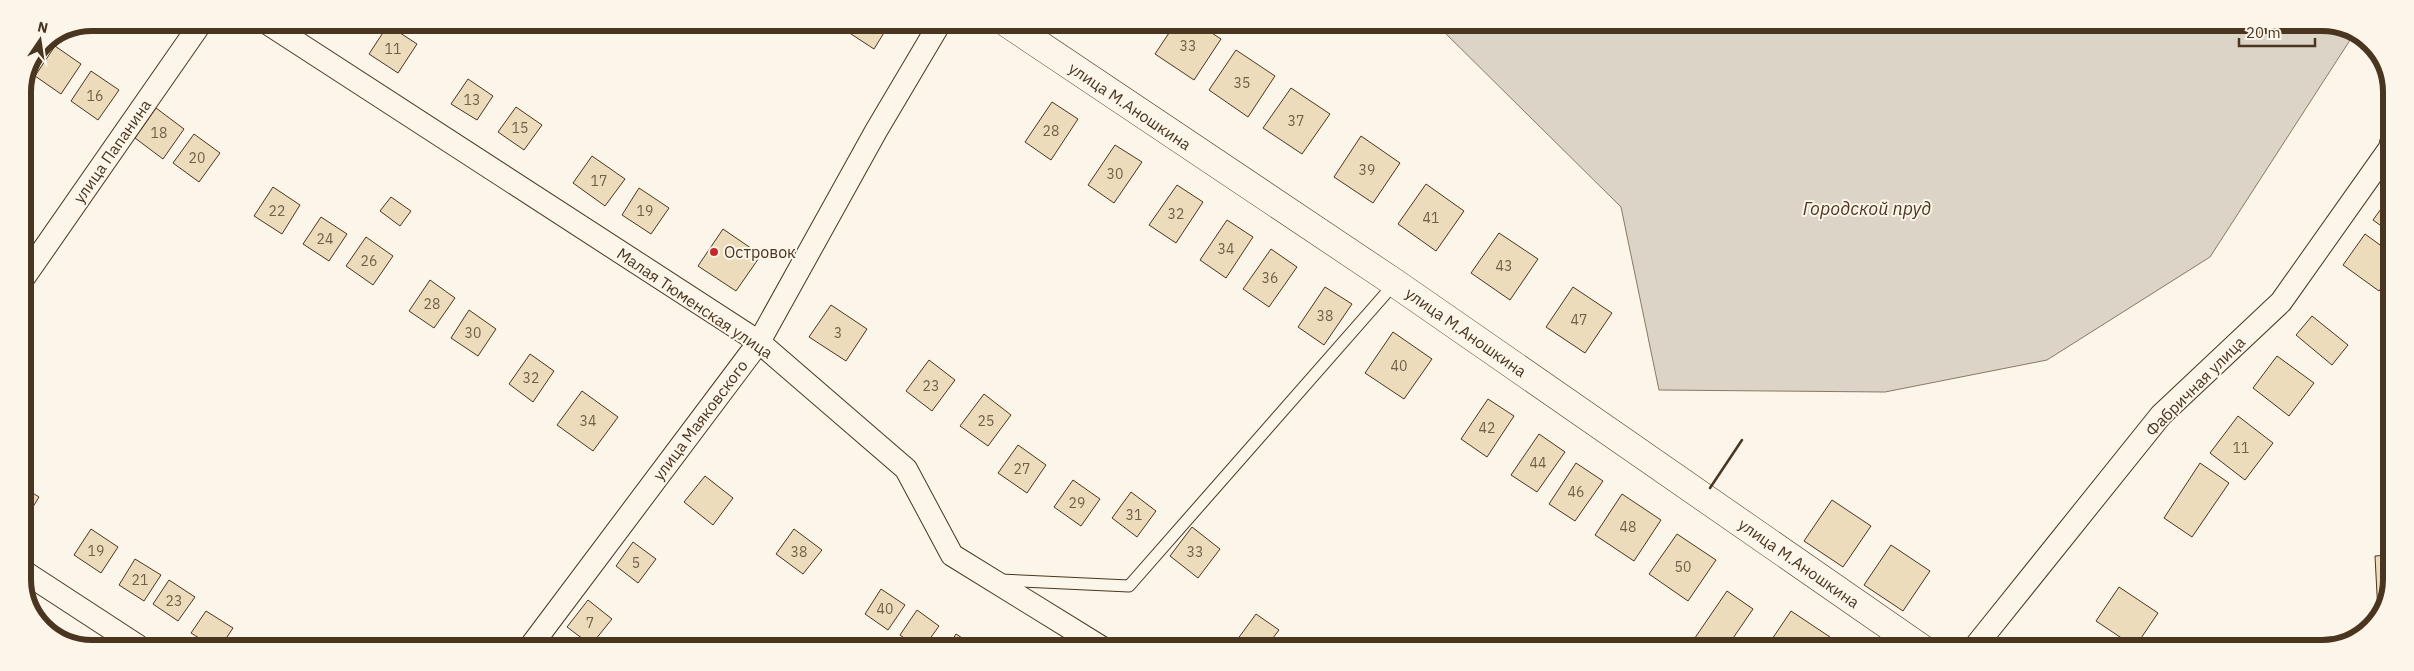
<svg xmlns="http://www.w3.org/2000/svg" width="2414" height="671" font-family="'IBM Plex Sans',sans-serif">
	<rect width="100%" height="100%" fill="#fbf6e9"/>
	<path fill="#dcd4c6" stroke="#887966" d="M1436 24 2340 25 2354 34 2210 257 2047 360 1885 392 1659 390 1621 207Z"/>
	<path fill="#ecdcbc" stroke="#4a3520" d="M853 23H890L874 49 848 32Z
		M1175 24H1198L1221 39 1194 80 1155 54Z
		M388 25 417 44 398 73 369 54Z
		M55 46 81 64 61 94 35 76Z
		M1236 50 1275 76 1248 117 1209 90Z
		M91 71 119 90 98 120 71 101Z
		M468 79 493 96 477 120 451 104Z
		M1291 88 1330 114 1302 154 1263 128Z
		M1052 102 1078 119 1051 160 1025 142Z
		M516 107 542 125 524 150 498 132Z
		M156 108 184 129 163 159 135 138Z
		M194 134 220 153 199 182 173 163Z
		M1361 136 1400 163 1373 203 1334 177Z
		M1115 145 1142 162 1114 203 1088 185Z
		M592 156 625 179 605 206 573 183Z
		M1426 184 1464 211 1436 251 1398 224Z
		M1177 185 1203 202 1176 243 1149 225Z
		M273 187 300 205 282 234 254 216Z
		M639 188 669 208 651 234 622 215Z
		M2391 195V233L2373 220Z
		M391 197 411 211 400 226 380 211Z
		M321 217 347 234 329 261 303 244Z
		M1227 220 1253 237 1226 278 1200 260Z
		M723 229 761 255 736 291 698 266Z
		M1499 233 1538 259 1510 300 1471 273Z
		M2365 234 2391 253V275L2379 291 2343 265Z
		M366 237 393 256 373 285 346 266Z
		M1271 249 1297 267 1269 307 1243 289Z
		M430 280 455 298 434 328 409 311Z
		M1325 287 1352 304 1324 345 1298 327Z
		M1573 287 1612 313 1585 353 1546 327Z
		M831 305 867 329 846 361 809 337Z
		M469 310 496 329 478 356 451 338Z
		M2312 316 2348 345 2332 365 2296 335Z
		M1393 332 1432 359 1404 399 1365 373Z
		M530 354 554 371 533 402 509 384Z
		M2277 356 2314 383 2289 416 2253 388Z
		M929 360 955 380 932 411 906 391Z
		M582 391 618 417 593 451 557 425Z
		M984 394 1011 415 988 446 960 426Z
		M1488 399 1514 416 1487 457 1461 439Z
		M2238 416 2273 443 2245 480 2210 453Z
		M1539 434 1565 452 1537 492 1511 475Z
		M1018 445 1046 465 1027 493 998 473Z
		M1576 463 1603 481 1575 521 1549 504Z
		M2200 463 2229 483 2192 537 2164 518Z
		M705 476 733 498 713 525 684 502Z
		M1073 480 1100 499 1081 526 1054 507Z
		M23 487 39 497 23 523Z
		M1131 492 1156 511 1137 537 1112 518Z
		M1622 494 1661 520 1634 561 1595 535Z
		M1832 500 1871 526 1843 567 1804 541Z
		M1192 527 1220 549 1198 578 1170 556Z
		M91 529 118 547 101 573 74 555Z
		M794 529 822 550 803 574 776 554Z
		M1677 534 1716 560 1688 601 1649 574Z
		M633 542 656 559 638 583 616 566Z
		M1891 545 1930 571 1903 611 1864 585Z
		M2389 555V597L2378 613 2375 556Z
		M135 559 161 575 144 601 119 585Z
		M169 580 195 597 178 621 153 604Z
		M2119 587 2158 613 2135 647 2096 621Z
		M881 589 905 605 888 630 865 614Z
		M1727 591 1753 609 1729 644 1736 648H1688Z
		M588 600 612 619 591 645 567 627Z
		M917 610 939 626 924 647H917L900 635Z
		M206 611 233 628 221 646H212L191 633Z
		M1791 611 1830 637 1823 648H1766Z
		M1256 614 1279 630 1266 647H1246L1237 640Z
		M956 634 976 647H948Z
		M2362 635 2322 648H2282V640Z"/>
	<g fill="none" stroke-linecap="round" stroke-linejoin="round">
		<g stroke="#4a3520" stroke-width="13">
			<path id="service" d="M999 580 1129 586 1395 283"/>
		</g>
		<g stroke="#4a3520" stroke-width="24">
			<path id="minor" d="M267 23 759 342 906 469 952 555 1101 647
				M23 279 201 23
				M23 571 138 646
				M530 647 759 342 876 131 940 23
				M1974 648 2161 415 2281 302 2390 148 2391 143"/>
		</g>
		<g stroke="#4a3520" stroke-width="29">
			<path id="tertiary" d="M1007 23 1395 283 1921 648"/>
		</g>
		<use href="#service" stroke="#fbf6e9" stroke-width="11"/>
		<use href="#minor" stroke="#fbf6e9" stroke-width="22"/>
		<use href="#tertiary" stroke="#fbf6e9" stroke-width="28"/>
		<path stroke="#4a3520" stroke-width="2.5" d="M1710 488 1742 440"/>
	</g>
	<circle fill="#c62828" stroke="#fbf6e9" stroke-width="2" cx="714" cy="252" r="5"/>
	<g text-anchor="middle" stroke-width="4" stroke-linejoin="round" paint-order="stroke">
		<g font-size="14" fill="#725f47">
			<text x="1188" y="51">33</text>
			<text x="393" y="54">11</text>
			<text x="1242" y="88">35</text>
			<text x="95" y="101">16</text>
			<text x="472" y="105">13</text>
			<text x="1296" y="126">37</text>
			<text x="520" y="133">15</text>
			<text x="1051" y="136">28</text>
			<text x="159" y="138">18</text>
			<text x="197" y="163">20</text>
			<text x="1367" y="175">39</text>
			<text x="1115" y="179">30</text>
			<text x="599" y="186">17</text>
			<text x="277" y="216">22</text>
			<text x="645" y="216">19</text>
			<text x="1176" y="219">32</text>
			<text x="1431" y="223">41</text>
			<text x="325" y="244">24</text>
			<text x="1226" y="254">34</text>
			<text x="369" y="266">26</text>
			<text x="1504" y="271">43</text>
			<text x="1270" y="283">36</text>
			<text x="432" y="309">28</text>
			<text x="1325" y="321">38</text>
			<text x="1579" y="325">47</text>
			<text x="473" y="338">30</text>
			<text x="838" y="338">3</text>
			<text x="1399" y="371">40</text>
			<text x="531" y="383">32</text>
			<text x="931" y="391">23</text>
			<text x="588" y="426">34</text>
			<text x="986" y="426">25</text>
			<text x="1487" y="433">42</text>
			<text x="2241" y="453">11</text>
			<text x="1538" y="468">44</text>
			<text x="1022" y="474">27</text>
			<text x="1576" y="497">46</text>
			<text x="1077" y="508">29</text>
			<text x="1134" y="520">31</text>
			<text x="1628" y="532">48</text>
			<text x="96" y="556">19</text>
			<text x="799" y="557">38</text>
			<text x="1195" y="557">33</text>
			<text x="636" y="568">5</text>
			<text x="1683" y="572">50</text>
			<text x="140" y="585">21</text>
			<text x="174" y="606">23</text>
			<text x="885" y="614">40</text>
			<text x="590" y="628">7</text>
		</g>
		<g font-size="16" fill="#4a3520" stroke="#fbf6e9">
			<text transform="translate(1130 106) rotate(34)" y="6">улица М.Аношкина</text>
			<text transform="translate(112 151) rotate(-55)" y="6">улица Папанина</text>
			<text transform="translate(695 303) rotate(34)" y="6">Малая Тюменская улица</text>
			<text transform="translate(1466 332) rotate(35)" y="6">улица М.Аношкина</text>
			<text transform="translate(2195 386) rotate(-45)" y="6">Фабричная улица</text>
			<text transform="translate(700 420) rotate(-53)" y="6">улица Маяковского</text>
			<text transform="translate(1799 563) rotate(35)" y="6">улица М.Аношкина</text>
		</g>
		<g font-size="16" fill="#4a3520" stroke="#fbf6e9" text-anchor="start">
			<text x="724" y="258">Островок</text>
		</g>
		<g font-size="18" font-style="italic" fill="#4a3520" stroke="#fbf6e9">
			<text x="1867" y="215">Городской пруд</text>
		</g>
	</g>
	<path d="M0 0H2414V671H0ZM92 31H2322A61 61 0 0 1 2383 92V579A61 61 0 0 1 2322 640H92A61 61 0 0 1 31 579V92A61 61 0 0 1 92 31Z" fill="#fbf6e9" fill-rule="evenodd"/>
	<path fill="none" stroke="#4a3520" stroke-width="6" d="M92 31H2322A61 61 0 0 1 2383 92V579A61 61 0 0 1 2322 640H92A61 61 0 0 1 31 579V92A61 61 0 0 1 92 31Z"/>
	<g transform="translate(40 40) rotate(13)" stroke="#fbf6e9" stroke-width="4" paint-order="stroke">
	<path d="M0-4L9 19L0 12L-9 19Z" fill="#4a3520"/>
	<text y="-8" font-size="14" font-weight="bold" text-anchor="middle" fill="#4a3520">N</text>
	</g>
	<path d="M2239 38v8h76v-8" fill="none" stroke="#4a3520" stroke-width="2.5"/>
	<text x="2246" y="38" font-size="15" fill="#4a3520" stroke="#fbf6e9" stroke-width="4" paint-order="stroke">20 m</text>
</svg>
